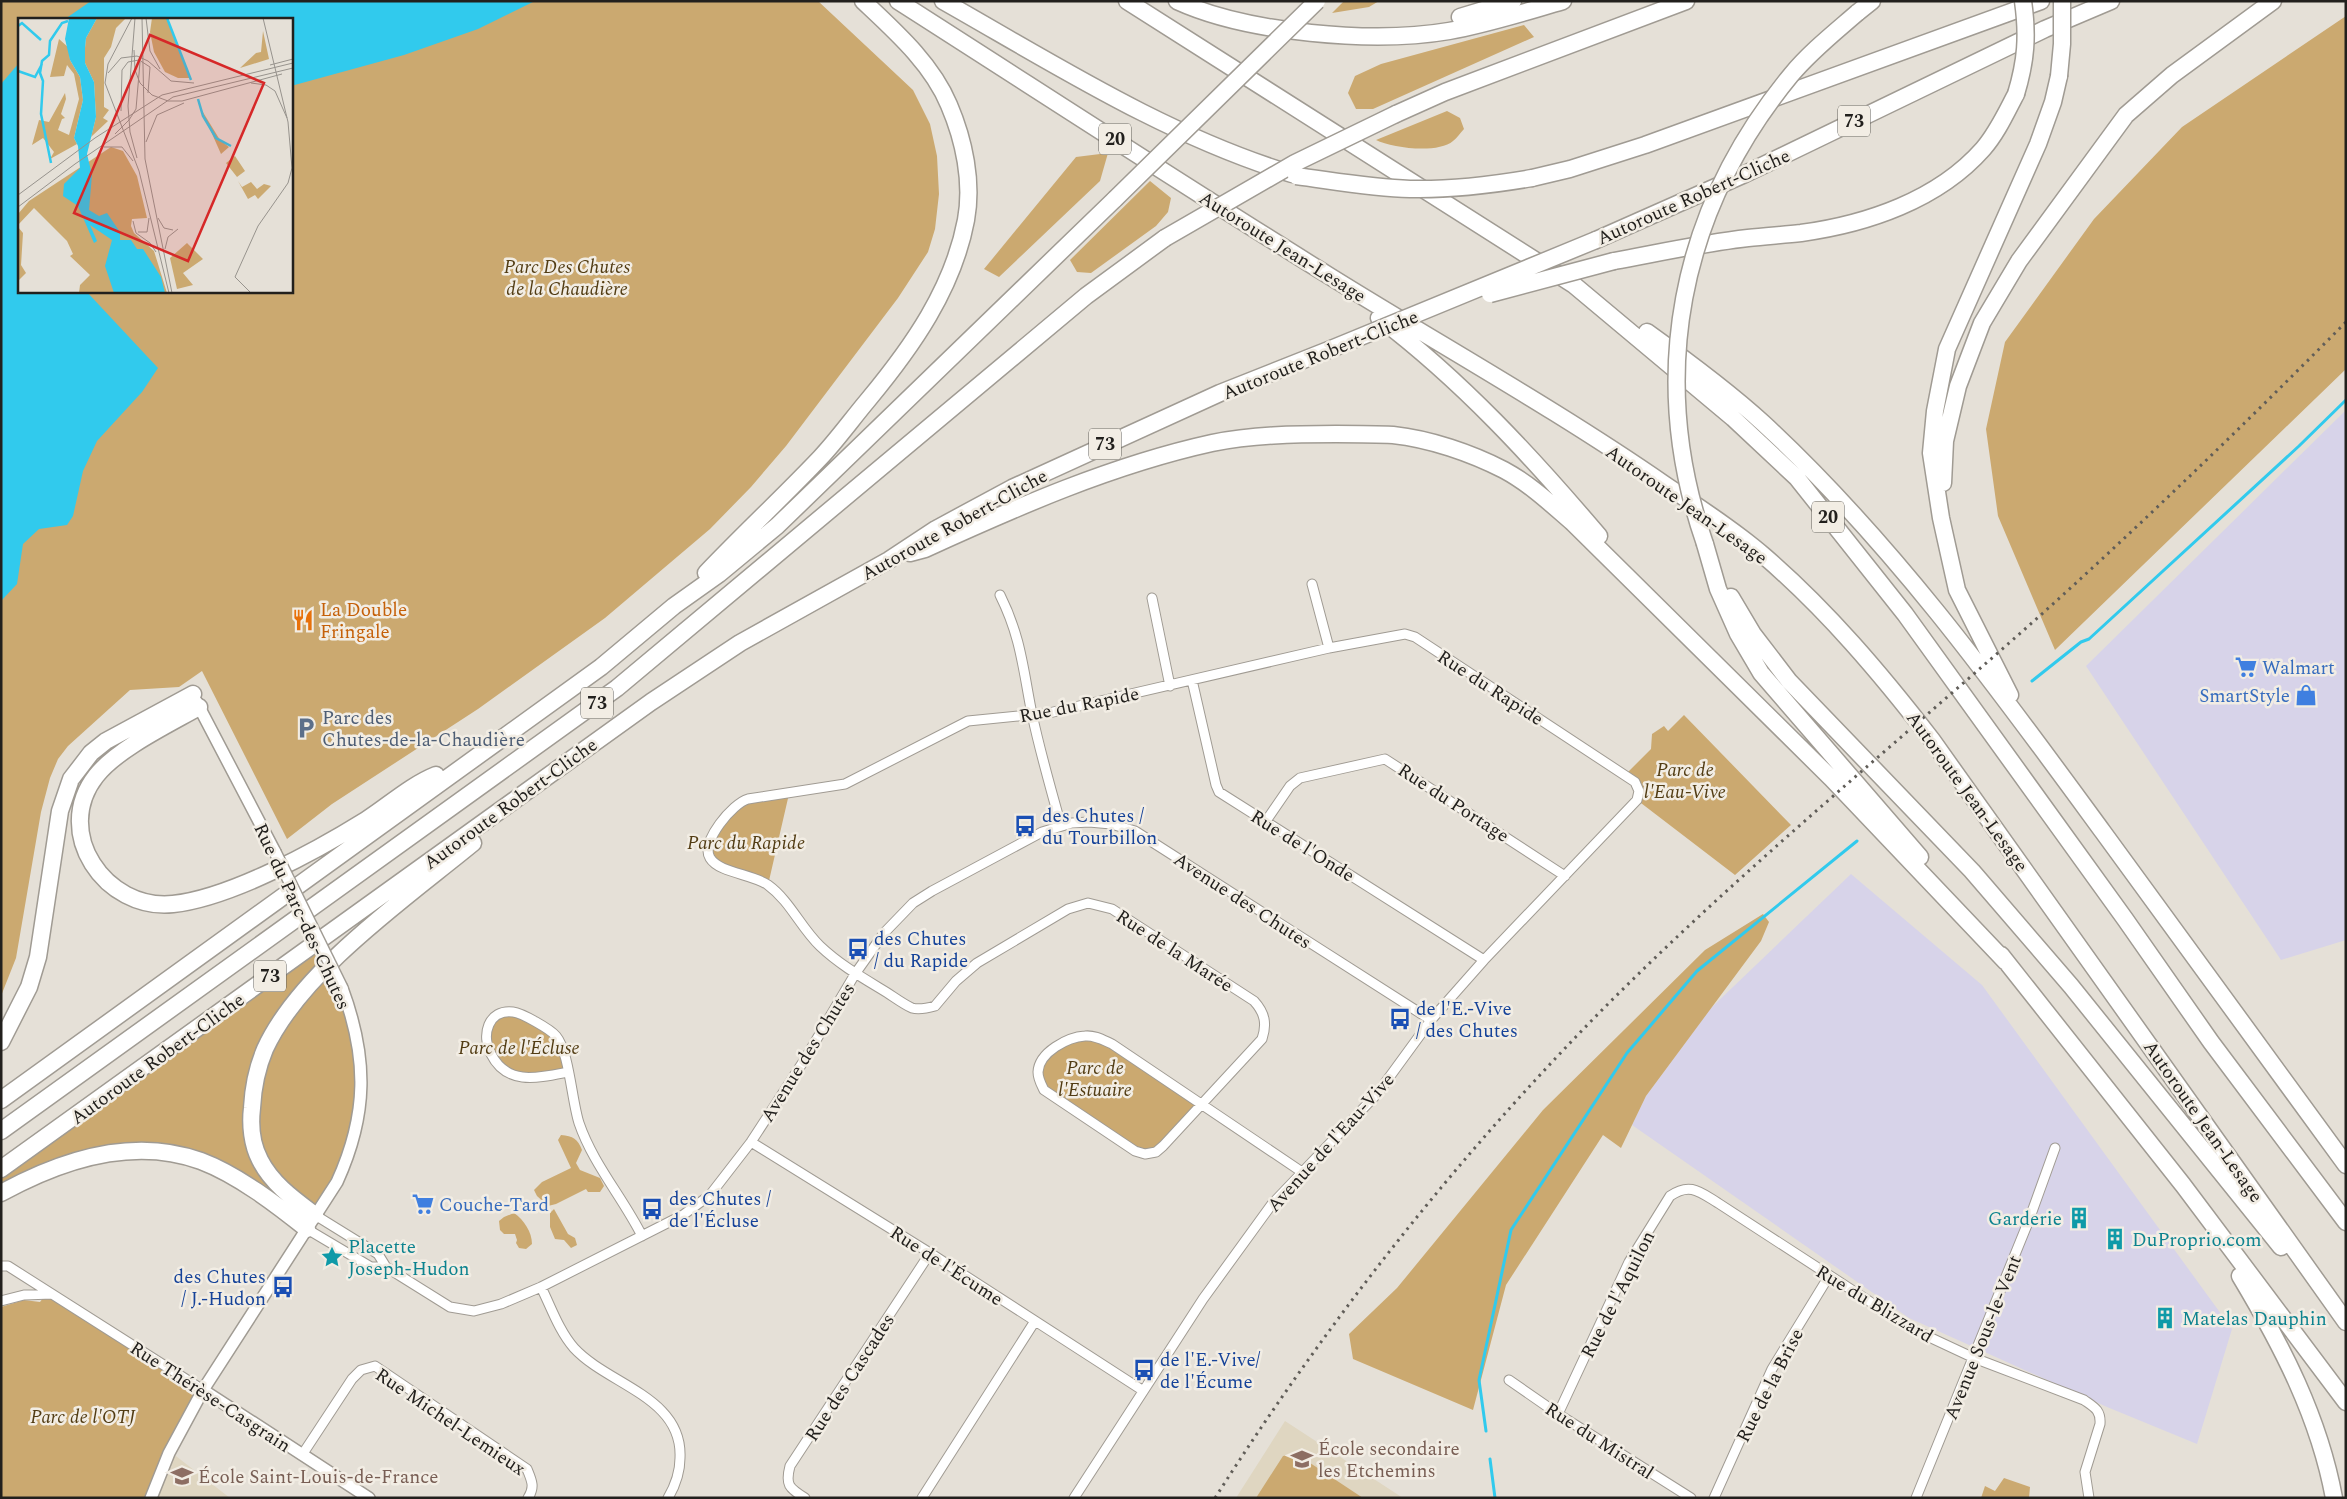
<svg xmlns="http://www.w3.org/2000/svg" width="2347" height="1499" font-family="Spectral,serif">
	<rect width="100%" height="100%" fill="#e5e0d7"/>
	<path fill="#d7d3e9" d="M2346 410V940L2281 960 2086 666Z
		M1851 874 1982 985 2232 1329 2197 1444 2107 1407 1909 1318 1632 1125 1646 1096 1711 1008Z"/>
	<path fill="#dfd6c1" d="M1285 1421 1403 1498H1236Z
		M172 1453 230 1498H153Z"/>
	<path fill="#cba970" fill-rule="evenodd" d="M1 1H818L913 90 930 124 937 156 939 194 935 229 928 252 898 298 786 446 751 487 710 529 605 618 478 709 332 804 287 839 202 671 179 687 130 690 68 746 58 759 50 778 41 812 16 958 1 996ZM19 19H291V291H19Z
		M1344 1H1379L1369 7 1332 13Z
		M2346 16V369L2055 650 1998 516 1986 429 2005 342 2094 219 2182 127Z
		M1524 25 1534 37 1373 109H1356L1348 93 1355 76 1381 64Z
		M1447 111 1460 118 1464 129C1460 133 1457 138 1453 141 1438 154 1392 148 1376 140Z
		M1108 153 1100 181 999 277 984 269 1076 157Z
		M1150 181 1171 198 1168 212 1156 226 1091 273 1077 272 1070 260Z
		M1684 715 1791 825 1735 875 1637 800 1639 791 1625 775 1651 749 1652 734 1664 726 1668 731Z
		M789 794 768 885 709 858V841L740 801Z
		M1763 914 1769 922 1761 941 1646 1096 1621 1148 1603 1135 1506 1285 1473 1410 1353 1359 1349 1334 1397 1288 1543 1110 1705 950Z
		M318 940 358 1042 355 1133 315 1215 201 1161 108 1154 1 1193V1169Z
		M516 1012 556 1036 568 1072 519 1077 495 1062 487 1027 493 1017Z
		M1098 1038 1200 1105 1163 1146 1145 1154 1044 1090 1039 1080 1043 1058 1073 1039Z
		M561 1135C573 1136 578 1139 582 1150L576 1163 580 1170 600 1178 604 1186 600 1192H588L586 1189 556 1204 548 1206 537 1196 534 1190 542 1182 571 1168 558 1140Z
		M554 1209 568 1234 575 1238 577 1245 571 1248 564 1240 555 1239 550 1227V1213Z
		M514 1213C524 1220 532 1232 532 1244L526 1249 519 1248 516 1243 517 1240 515 1234H504L500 1230 499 1221 504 1217Z
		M46 1294 206 1398 172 1453 154 1498H1V1307L24 1300 40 1302Z
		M1295 1453 1363 1498H1256L1283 1456Z
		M2004 1478 2030 1487 2029 1498H1981L1985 1486 1995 1491Z"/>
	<path fill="#31caed" d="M91 1H535L478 29 404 55 291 86V19H65Z
		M19 63V291H86L158 368 142 392 97 441 83 471 73 516 67 525 39 529 23 544 17 584 1 601V84Z"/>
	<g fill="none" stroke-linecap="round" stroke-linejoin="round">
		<path stroke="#31caed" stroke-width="3" d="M2032 681 2081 642 2089 639 2299 446 2346 400
			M1486 1431 1479 1380 1511 1230 1627 1053 1697 971 1857 841
			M1490 1459 1495 1498"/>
		<g stroke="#a09b93" stroke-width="11">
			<path id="minor" d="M1312 584 1329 648
				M1000 595C1021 637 1023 669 1032 714 1040 752 1051 789 1061 826
				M1152 598 1170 686
				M1192 680 1216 785 1219 792 1484 960
				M1266 821 1290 786 1300 778 1385 759 1565 876
				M568 1072C538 1078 507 1086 491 1054 481 1035 488 1009 513 1012 522 1013 550 1029 556 1036 569 1051 572 1102 579 1123 593 1164 623 1198 642 1236
				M751 1142 930 1253 1142 1390
				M315 1215 378 1254 386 1267 450 1307 474 1311 501 1304 541 1287 683 1215 710 1195 751 1142 805 1059 855 974 884 933 913 903 932 891 1042 832 1072 823 1089 822 1111 824 1135 831 1431 1020
				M307 1229 371 1267H386
				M1 1266H8L203 1390
				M541 1287C551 1307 559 1331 574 1348 608 1385 683 1397 680 1458 680 1472 675 1486 668 1498
				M1 1301 24 1295 52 1294
				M1509 1380 1558 1414 1691 1498
				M1558 1414 1629 1262 1670 1196C1690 1182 1700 1192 1718 1203L1912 1329 1974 1358 2084 1400C2094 1407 2101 1410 2100 1424L2085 1472 2089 1498
				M302 1455 352 1379 361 1370 375 1366 527 1469C532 1481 535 1487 528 1498
				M805 1498C789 1488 785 1485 790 1466L930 1253
				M922 1498 1035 1321
				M1074 1498 1203 1299 1272 1204 1377 1094 1431 1020 1484 960 1637 800 1639 791 1635 782 1415 637 1405 634 1329 648 1049 713 968 721 845 784 748 799C733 803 700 842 710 858 719 873 753 874 768 885 790 901 801 928 820 946 840 965 863 978 886 992 894 997 903 1004 912 1008 919 1010 928 1008 935 1006L956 981 977 963 1068 909 1088 903 1112 909 1254 1001C1265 1013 1267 1024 1262 1039L1163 1146 1156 1152 1145 1154 1135 1151 1044 1090C1041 1084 1038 1079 1038 1072 1039 1052 1068 1037 1085 1036 1095 1035 1103 1040 1112 1044L1302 1172
				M1714 1498 1772 1369 1829 1276
				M1916 1498 2029 1220 2055 1148"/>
		</g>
		<g stroke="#a09b93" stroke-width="14">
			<path id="tertiary" d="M196 701 275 852
				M203 1390 369 1498
				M151 1498 169 1453 203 1390 337 1182C368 1114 368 1058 342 988"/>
		</g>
		<g stroke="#a09b93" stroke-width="19">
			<path id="motorway" d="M898 1C1042 93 1186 187 1331 277 1442 346 1557 410 1664 484 1698 507 1733 529 1763 555 1827 610 1881 674 1932 740L2346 1322
				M943 1C1056 65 1167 136 1292 174
				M1127 1 1574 285 1733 418 1797 478 1905 614 2125 919 2211 1042 2346 1222
				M1177 1C1247 33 1373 44 1449 31 1488 24 1525 12 1563 1
				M1857 13 1872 1
				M1460 17 1513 1
				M1396 114 1445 92 1686 1
				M1532 178 1570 169 1645 145 2041 1
				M1596 240 1745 174 2045 29 2111 1
				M1614 261C1658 253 1703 243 1748 238 1765 236 1783 235 1801 233 1867 224 1938 200 1983 149 1997 133 2006 113 2016 94
				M1379 318C1462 381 1532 457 1599 536
				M1647 332C1686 360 1727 390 1763 423 1893 543 1999 690 2103 832 2184 943 2265 1054 2346 1165
				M1943 483 1945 441 1958 386 1982 323 2019 261 2126 115 2172 75 2273 1
				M1705 544 1718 589 1738 634 1761 673 1920 857
				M910 553 925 549C1017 507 1112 465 1212 443 1252 435 1294 434 1336 434 1355 434 1374 434 1393 435 1430 439 1471 453 1504 470 1530 484 1551 504 1573 523L1831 778 2006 962
				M706 573C743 534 783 497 820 458 837 440 852 419 868 400 912 347 953 289 966 220 973 182 964 140 949 105 932 64 896 32 863 1
				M1731 597 1753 634 1789 681 1972 871 2071 986 2281 1247
				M2010 695 1957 590 1941 518 1931 453 1935 411 1947 349 2038 144 2053 102 2059 76
				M199 707C169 724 117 749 96 776 52 832 105 911 173 904 230 898 316 851 366 820 388 806 411 785 436 775
				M2001 955 2183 1185 2346 1402
				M1 1042 29 987 38 957 60 811 71 779 91 753 106 741 193 694
				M1 1100 601 667 674 606 719 574 777 526 1115 199
				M1 1131 617 688 1086 296 1165 238
				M1 1169 651 702 740 643 889 560 936 529 1012 488 1220 393 1331 349
				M1 1193C61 1160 133 1136 201 1161 238 1175 277 1205 307 1229
				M315 1215C295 1200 272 1184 260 1160 252 1145 250 1125 252 1108 253 1088 257 1068 265 1049 301 971 406 898 473 843
				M2240 1276C2282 1346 2319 1417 2334 1498"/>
		</g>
		<use href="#minor" stroke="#fff" stroke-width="9"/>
		<use href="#tertiary" stroke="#fff" stroke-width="11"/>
		<use href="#motorway" stroke="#fff" stroke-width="16"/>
		<path stroke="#605d58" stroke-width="3" stroke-dasharray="2.5 5" stroke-linecap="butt" d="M1215 1498C1327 1322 1456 1158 1603 1009 1742 869 1896 744 2043 613 2147 519 2247 422 2346 322"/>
		<g stroke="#a09b93" stroke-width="14" stroke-linecap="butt">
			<path id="tertiary-bridge" d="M275 852 342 988"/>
		</g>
		<g stroke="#a09b93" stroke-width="19" stroke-linecap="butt">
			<path id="motorway-bridge" d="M2059 76 2062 44V1
				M2016 94C2026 61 2028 36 2023 1
				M1296 176C1334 181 1372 188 1410 189 1451 190 1491 185 1532 178
				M1115 199 1317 1
				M1165 238 1295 163 1396 114
				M1490 294 1614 261
				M1331 349 1596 240
				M1705 544C1647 377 1679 211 1791 75 1810 52 1834 33 1857 13"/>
		</g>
		<use href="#tertiary-bridge" stroke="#fff" stroke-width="11"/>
		<use href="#motorway-bridge" stroke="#fff" stroke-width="16"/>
	</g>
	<defs>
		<g id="restaurant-bare" transform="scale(1.725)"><path d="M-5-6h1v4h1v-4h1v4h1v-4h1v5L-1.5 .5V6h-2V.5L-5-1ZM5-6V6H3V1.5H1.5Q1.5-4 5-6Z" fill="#e8710a" stroke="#f2ede4" stroke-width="2.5" paint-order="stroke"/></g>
		<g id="supermarket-bare" transform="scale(1.725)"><path d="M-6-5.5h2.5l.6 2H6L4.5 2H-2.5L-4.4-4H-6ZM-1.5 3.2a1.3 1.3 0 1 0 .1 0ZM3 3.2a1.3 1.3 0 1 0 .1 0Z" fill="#3f7fe0" stroke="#f2ede4" stroke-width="2.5" paint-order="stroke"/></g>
		<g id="shop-bare" transform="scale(1.725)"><path d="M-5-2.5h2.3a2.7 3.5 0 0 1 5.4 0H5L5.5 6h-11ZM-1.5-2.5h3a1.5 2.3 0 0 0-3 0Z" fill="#3f7fe0" stroke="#f2ede4" stroke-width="2.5" paint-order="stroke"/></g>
		<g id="parking-bare" transform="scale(1.725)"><path d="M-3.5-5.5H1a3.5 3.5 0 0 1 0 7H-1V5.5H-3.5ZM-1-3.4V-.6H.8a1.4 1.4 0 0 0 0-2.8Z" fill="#5c6f8a" stroke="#f2ede4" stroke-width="2.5" paint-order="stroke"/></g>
		<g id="bus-bare" transform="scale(1.725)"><path d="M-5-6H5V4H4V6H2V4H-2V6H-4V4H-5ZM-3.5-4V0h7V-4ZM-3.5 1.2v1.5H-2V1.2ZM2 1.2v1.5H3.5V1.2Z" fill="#1a4fb4" stroke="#f2ede4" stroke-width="2.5" paint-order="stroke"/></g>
		<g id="building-bare" transform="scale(1.725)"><path d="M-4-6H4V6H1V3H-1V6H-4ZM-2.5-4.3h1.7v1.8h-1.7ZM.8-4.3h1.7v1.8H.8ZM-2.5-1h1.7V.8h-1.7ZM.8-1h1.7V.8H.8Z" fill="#0f9aa8" stroke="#f2ede4" stroke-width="2.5" paint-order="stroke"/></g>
		<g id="sight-bare" transform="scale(1.725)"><path d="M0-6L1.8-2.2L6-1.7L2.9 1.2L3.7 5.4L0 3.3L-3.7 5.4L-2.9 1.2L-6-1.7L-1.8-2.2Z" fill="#0f9aa8" stroke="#f2ede4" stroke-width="2.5" paint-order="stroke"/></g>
		<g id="school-bare" transform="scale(1.725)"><path d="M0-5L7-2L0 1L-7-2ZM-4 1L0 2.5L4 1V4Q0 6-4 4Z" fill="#8d6e63" stroke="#f2ede4" stroke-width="2.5" paint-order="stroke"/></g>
	</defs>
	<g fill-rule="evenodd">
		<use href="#restaurant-bare" x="303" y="620"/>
		<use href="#supermarket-bare" x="2246" y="667"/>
		<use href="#shop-bare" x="2306" y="695"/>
		<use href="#parking-bare" x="306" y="728"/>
		<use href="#bus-bare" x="1025" y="826"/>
		<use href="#bus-bare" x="858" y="949"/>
		<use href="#bus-bare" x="1400" y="1019"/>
		<use href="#supermarket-bare" x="423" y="1204"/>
		<use href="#bus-bare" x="652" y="1209"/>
		<use href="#building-bare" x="2079" y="1218"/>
		<use href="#building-bare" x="2115" y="1239"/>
		<use href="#sight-bare" x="332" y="1257"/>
		<use href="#bus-bare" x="283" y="1287"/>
		<use href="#building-bare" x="2165" y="1318"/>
		<use href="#bus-bare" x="1144" y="1370"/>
		<use href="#school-bare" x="1302" y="1459"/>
		<use href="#school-bare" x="182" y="1476"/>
	</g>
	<g text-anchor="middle" stroke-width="5" stroke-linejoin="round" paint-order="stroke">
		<g fill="#f2ede4" stroke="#605e59" stroke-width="1">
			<rect x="1838" y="105.5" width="32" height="31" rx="4"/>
			<rect x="1099" y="123.5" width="32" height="31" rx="4"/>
			<rect x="1089" y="428.5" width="32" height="31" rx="4"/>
			<rect x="1812" y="501.5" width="32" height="31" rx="4"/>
			<rect x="581" y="687.5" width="32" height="31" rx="4"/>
			<rect x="254" y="960.5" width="32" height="31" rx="4"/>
		</g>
		<g font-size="18" font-weight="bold" fill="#22201d">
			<text x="1854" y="127">73</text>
			<text x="1115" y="145">20</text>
			<text x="1105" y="450">73</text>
			<text x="1828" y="523">20</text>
			<text x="597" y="709">73</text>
			<text x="270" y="982">73</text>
		</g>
		<g font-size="19" fill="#22201d" stroke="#f2ede4">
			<text transform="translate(1693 196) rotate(-24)" y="7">Autoroute Robert-Cliche</text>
			<text transform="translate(1283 246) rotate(32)" y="7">Autoroute Jean-Lesage</text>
			<text transform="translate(1320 354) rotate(-22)" y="7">Autoroute Robert-Cliche</text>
			<text transform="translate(1687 504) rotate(35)" y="7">Autoroute Jean-Lesage</text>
			<text transform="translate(954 524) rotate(-29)" y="7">Autoroute Robert-Cliche</text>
			<text transform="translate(1491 687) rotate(33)" y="7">Rue du Rapide</text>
			<text transform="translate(1079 704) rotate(-11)" y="7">Rue du Rapide</text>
			<text transform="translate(1968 791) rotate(54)" y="7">Autoroute Jean-Lesage</text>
			<text transform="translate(1454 802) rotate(33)" y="7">Rue du Portage</text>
			<text transform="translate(510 803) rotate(-36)" y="7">Autoroute Robert-Cliche</text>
			<text transform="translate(1303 845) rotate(32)" y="7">Rue de l'Onde</text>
			<text transform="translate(1243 900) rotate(33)" y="7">Avenue des Chutes</text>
			<text transform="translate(303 916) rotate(65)" y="7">Rue du Parc-des-Chutes</text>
			<text transform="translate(1175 950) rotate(33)" y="7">Rue de la Marée</text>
			<text transform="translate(807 1052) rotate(-58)" y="7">Avenue des Chutes</text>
			<text transform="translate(157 1058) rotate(-36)" y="7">Autoroute Robert-Cliche</text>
			<text transform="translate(2204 1121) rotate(55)" y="7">Autoroute Jean-Lesage</text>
			<text transform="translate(1330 1142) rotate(-48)" y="7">Avenue de l'Eau-Vive</text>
			<text transform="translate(947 1265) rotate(33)" y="7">Rue de l'Écume</text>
			<text transform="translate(1617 1294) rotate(-63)" y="7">Rue de l'Aquilon</text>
			<text transform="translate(1875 1303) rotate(31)" y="7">Rue du Blizzard</text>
			<text transform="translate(1982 1337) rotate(-68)" y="7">Avenue Sous-le-Vent</text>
			<text transform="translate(849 1377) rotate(-57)" y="7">Rue des Cascades</text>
			<text transform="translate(1769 1385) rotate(-63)" y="7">Rue de la Brise</text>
			<text transform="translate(211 1396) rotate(33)" y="7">Rue Thérèse-Casgrain</text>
			<text transform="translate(451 1421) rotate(34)" y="7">Rue Michel-Lemieux</text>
			<text transform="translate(1600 1440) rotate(33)" y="7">Rue du Mistral</text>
		</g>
		<g font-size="19" font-style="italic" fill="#523c13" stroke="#f2ede4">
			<text x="567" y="273">Parc Des Chutes<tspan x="567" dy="22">de la Chaudière</tspan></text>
			<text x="1685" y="776">Parc de<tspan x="1685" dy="22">l'Eau-Vive</tspan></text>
			<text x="746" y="849">Parc du Rapide</text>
			<text x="519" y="1054">Parc de l'Écluse</text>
			<text x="1095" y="1074">Parc de<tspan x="1095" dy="22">l'Estuaire</tspan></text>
			<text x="83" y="1423">Parc de l'OTJ</text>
		</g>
		<g font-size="19" fill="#c56008" stroke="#f2ede4" text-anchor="start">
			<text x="320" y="616">La Double<tspan x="320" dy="22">Fringale</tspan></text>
		</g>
		<g font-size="19" fill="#366cbe" stroke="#f2ede4" text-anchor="start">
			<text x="2262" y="674">Walmart</text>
			<text x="2290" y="702" text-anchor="end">SmartStyle</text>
			<text x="439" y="1211">Couche-Tard</text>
		</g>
		<g font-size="19" fill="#4e5e75" stroke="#f2ede4" text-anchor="start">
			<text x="322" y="724">Parc des<tspan x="322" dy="22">Chutes-de-la-Chaudière</tspan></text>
		</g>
		<g font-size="19" fill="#164399" stroke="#f2ede4" text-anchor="start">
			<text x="1042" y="822">des Chutes /<tspan x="1042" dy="22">du Tourbillon</tspan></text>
			<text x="874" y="945">des Chutes<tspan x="874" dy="22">/ du Rapide</tspan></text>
			<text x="1416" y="1015">de l'E.-Vive<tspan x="1416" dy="22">/ des Chutes</tspan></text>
			<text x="669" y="1205">des Chutes /<tspan x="669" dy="22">de l'Écluse</tspan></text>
			<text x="266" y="1283" text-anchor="end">des Chutes<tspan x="266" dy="22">/ J.-Hudon</tspan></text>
			<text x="1160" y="1366">de l'E.-Vive/<tspan x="1160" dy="22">de l'Écume</tspan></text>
		</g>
		<g font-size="19" fill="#0d838f" stroke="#f2ede4" text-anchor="start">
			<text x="2062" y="1225" text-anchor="end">Garderie</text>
			<text x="2132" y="1246">DuProprio.com</text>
			<text x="348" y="1253">Placette<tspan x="348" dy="22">Joseph-Hudon</tspan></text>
			<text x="2182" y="1325">Matelas Dauphin</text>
		</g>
		<g font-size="19" fill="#785e54" stroke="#f2ede4" text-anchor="start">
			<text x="1318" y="1455">École secondaire<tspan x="1318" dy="22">les Etchemins</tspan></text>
			<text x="198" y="1483">École Saint-Louis-de-France</text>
		</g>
	</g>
	<g transform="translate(18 18)">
		<rect width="275" height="275" fill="#e5e0d7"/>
		<path d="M79 0H108L98 10 93 29 86 40V89L91 92 85 100 90 103 73 119 78 99 76 64 67 45V30L68 20ZM134 0H149L172 60H160L147 54 136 34 132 14ZM245 13 251 41 222 50 238 35 243 34ZM41 21 51 30 52 42 62 59 65 82 56 120 59 126 32 141 36 134 25 120 14 127 21 102 31 104 47 75 48 81 43 96 47 100 44 101 40 112 51 117 61 81 56 56 49 47 46 58 32 59ZM183 91 202 122 211 129 203 136ZM93 129 105 133 119 158 129 200 114 201 113 208 116 215 136 233 149 275H61L62 267 72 257 52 238 55 236 49 223 16 190 0 207V196L11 183ZM217 138 227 153 219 159 208 145ZM220 163 224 169 233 164 239 171 246 166 253 168 240 181 237 177 230 181ZM0 209 5 215 3 247 8 255 0 263ZM169 225 185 241 165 255 175 267 159 271 152 240Z" fill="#cba970"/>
		<path d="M51 0H79L68 20 67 30V45L76 64 78 99 69 136 74 157 71 192 81 198 89 195 102 214V222H113L119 231H125L143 259 147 275H96L87 248 94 222 72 207 79 223 76 225 60 188 45 178 46 166 62 150 60 128 56 120 65 82 62 59 52 42 47 21Z" fill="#31caed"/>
		<path fill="none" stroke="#31caed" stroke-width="2.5" d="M149 0 173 62M0 8 4 5 23 22M0 53 17 59 24 46M180 81 185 98 198 120 213 128M33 145 23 96 25 63 22 55 24 43 31 37 32 23 44 5 50 3"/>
		<path fill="none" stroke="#97938d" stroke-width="1" d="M114 0 90 46 87 65 121 153 151 275M117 0 110 88 112 114 119 140M124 0 127 141 154 275M128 0 132 33 142 51M116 32 117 52 122 65 134 77 150 83H164L264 56M252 47 275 41M90 55 103 40 119 38 130 43 153 63 176 65M233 65 248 67 257 73 269 100M103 93 104 52 110 44 121 42 132 49 130 75M97 116 111 102 118 91 122 44M128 124 139 97 166 85M86 129H104L115 143M0 177 77 120 144 77 275 45M0 189 57 146 155 79 275 50M140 200 146 210 155 212M115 203 118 215 132 225 138 234M120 214H129L131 200M147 231 150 219 160 211M233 275 217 259 240 208 270 165 274 150 270 104 245 0"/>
		<path fill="#d62828" fill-opacity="0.15" stroke="#d62828" stroke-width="2.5" d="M132 17 246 65 170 243 56 195Z"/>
		<rect width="275" height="275" fill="none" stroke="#22201d" stroke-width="2.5"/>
	</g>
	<rect width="2347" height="1499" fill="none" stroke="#22201d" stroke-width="5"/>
</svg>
